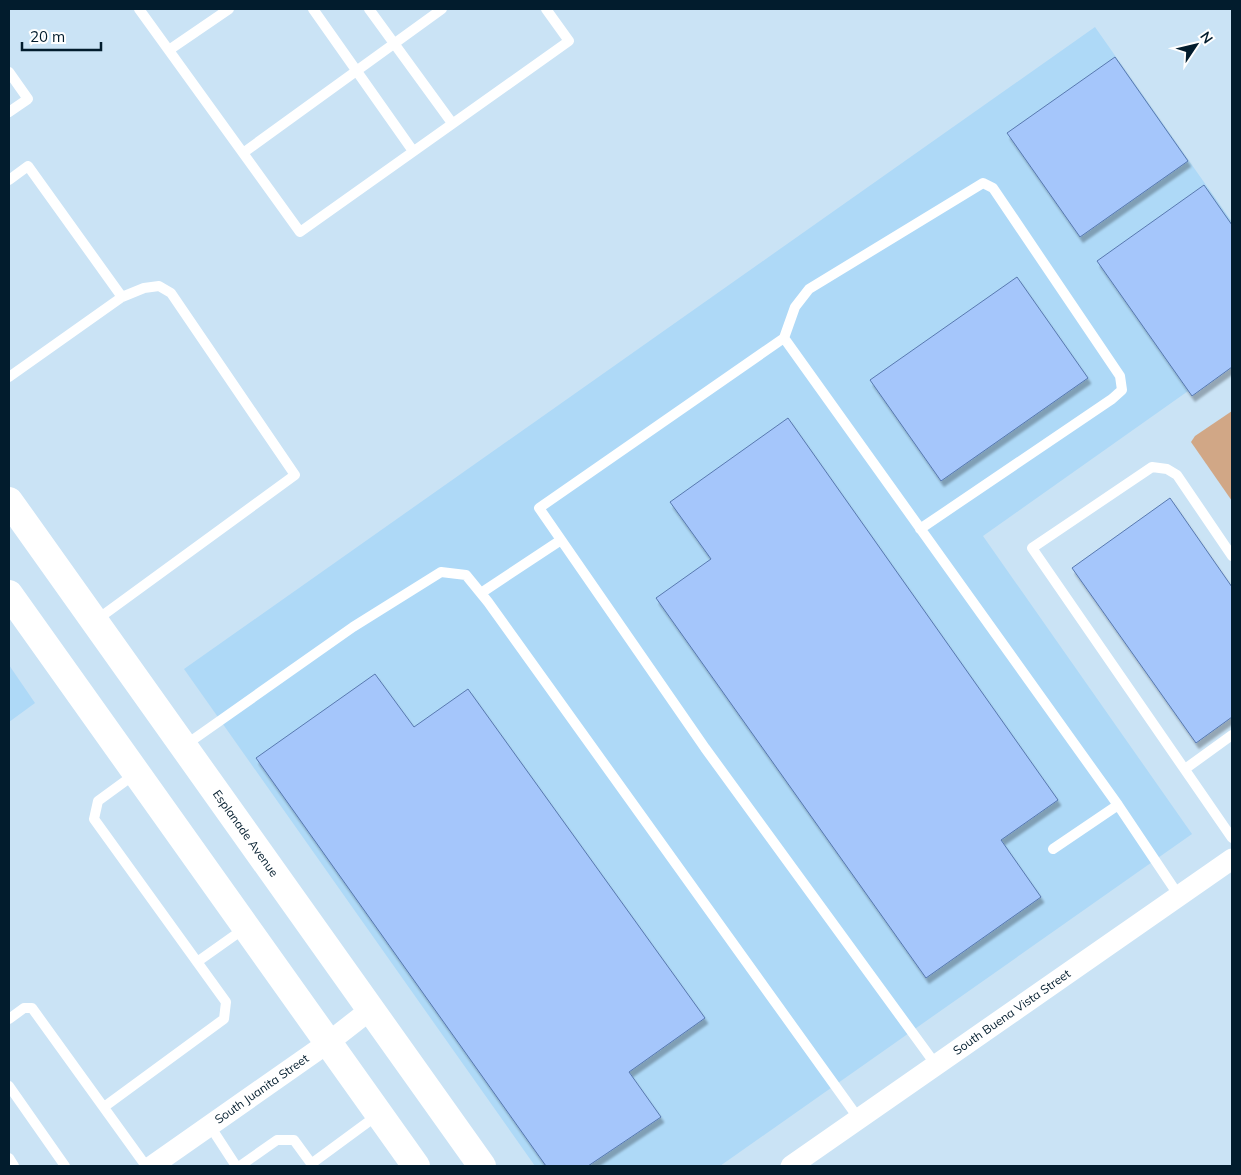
<svg xmlns="http://www.w3.org/2000/svg" width="1241" height="1175" font-family="Mulish,sans-serif">
	<defs>
		<filter id="shadow"><feDropShadow dx="3" dy="5.5" stdDeviation="1" flood-color="#0004"/></filter>
	</defs>
	<rect width="100%" height="100%" fill="#cae3f5"/>
	<path fill="#aed9f7" d="M1095 27 1232 222V360L983 536 1192 834 720 1166H535L184 669Z
		M9 665 35 703 9 722Z"/>
	<path fill="#d1a786" d="M1232 411V501L1191 442 1195 436Z"/>
	<path fill="#a5c6fb" stroke="#5879af" filter="url(#shadow)" d="M1115 57 1188 161 1080 237 1007 133Z
		M1204 185 1232 225V367L1192 396 1097 261Z
		M1017 277 1088 378 941 481 870 380Z
		M788 418 1058 800 1001 840 1041 897 926 978 656 598 711 559 670 502Z
		M1170 498 1232 587V717L1196 743 1072 568Z
		M375 674 414 727 468 689 705 1018 629 1072 661 1117 588 1166H546L256 758Z"/>
	<g fill="none" stroke-linecap="round" stroke-linejoin="round">
		<path stroke="#fff" stroke-width="10" d="M139 9 300 232 569 41 546 9
			M313 9 413 151
			M369 9 452 123
			M169 50 229 9
			M9 72 28 99 9 112
			M243 153 442 9
			M9 180 28 166 122 297 144 288 159 286 171 293 295 475 95 621
			M784 338 795 307 809 289 983 183 993 188 1120 376 1122 390 1112 399 920 529
			M9 377 122 297
			M1232 556 1177 475 1167 469 1152 467 1032 548 1232 838
			M481 593 561 540
			M184 746 353 627 441 572 466 575 488 602 859 1119
			M1185 769 1232 735
			M1053 849 1118 805 1179 896
			M197 962 245 928
			M9 1019 24 1008H32L146 1166
			M936 1065 705 748 539 508 784 338 1118 805
			M9 1086 65 1166
			M104 1107 224 1019 226 1002 94 819 98 801 135 774
			M210 1126 236 1166
			M9 1158 14 1166
			M311 1164 379 1114
			M240 1166 277 1140H294L313 1166"/>
		<g stroke="#fff" stroke-width="21">
			<path id="s1" d="M152 1166 329 1042 370 1010"/>
			<path id="s2" d="M791 1166 1232 859"/>
		</g>
		<g stroke="#fff" stroke-width="28">
			<path id="s3" d="M9 501 482 1166"/>
			<path d="M9 594 416 1166"/>
		</g>
	</g>
	<g text-anchor="middle" stroke-width="4.5" stroke-linejoin="round" paint-order="stroke">
		<g font-size="12" fill="#021c2d" stroke="#fff">
			<text dy="4" stroke="none"><textPath href="#s3" startOffset="408">Esplanade Avenue</textPath></text>
			<text dy="4" stroke="none"><textPath href="#s2" startOffset="269">South Buena Vista Street</textPath></text>
			<text dy="4" stroke="none"><textPath href="#s1" startOffset="134">South Juanita Street</textPath></text>
		</g>
	</g>
	<rect width="1241" height="1175" fill="none" stroke="#021c2d" stroke-width="20"/>
	<g transform="translate(1196 45) rotate(55)" stroke="#ffffff" stroke-width="4" paint-order="stroke">
	<path d="M0-4L9 19L0 12L-9 19Z" fill="#021c2d"/>
	<text y="-8" font-size="14" font-weight="bold" text-anchor="middle" fill="#021c2d">N</text>
	</g>
	<path d="M22 42v8h79v-8" fill="none" stroke="#021c2d" stroke-width="2.5"/>
	<text x="30" y="42" font-size="15" fill="#021c2d" stroke="#ffffff" stroke-width="4" paint-order="stroke">20 m</text>
</svg>
